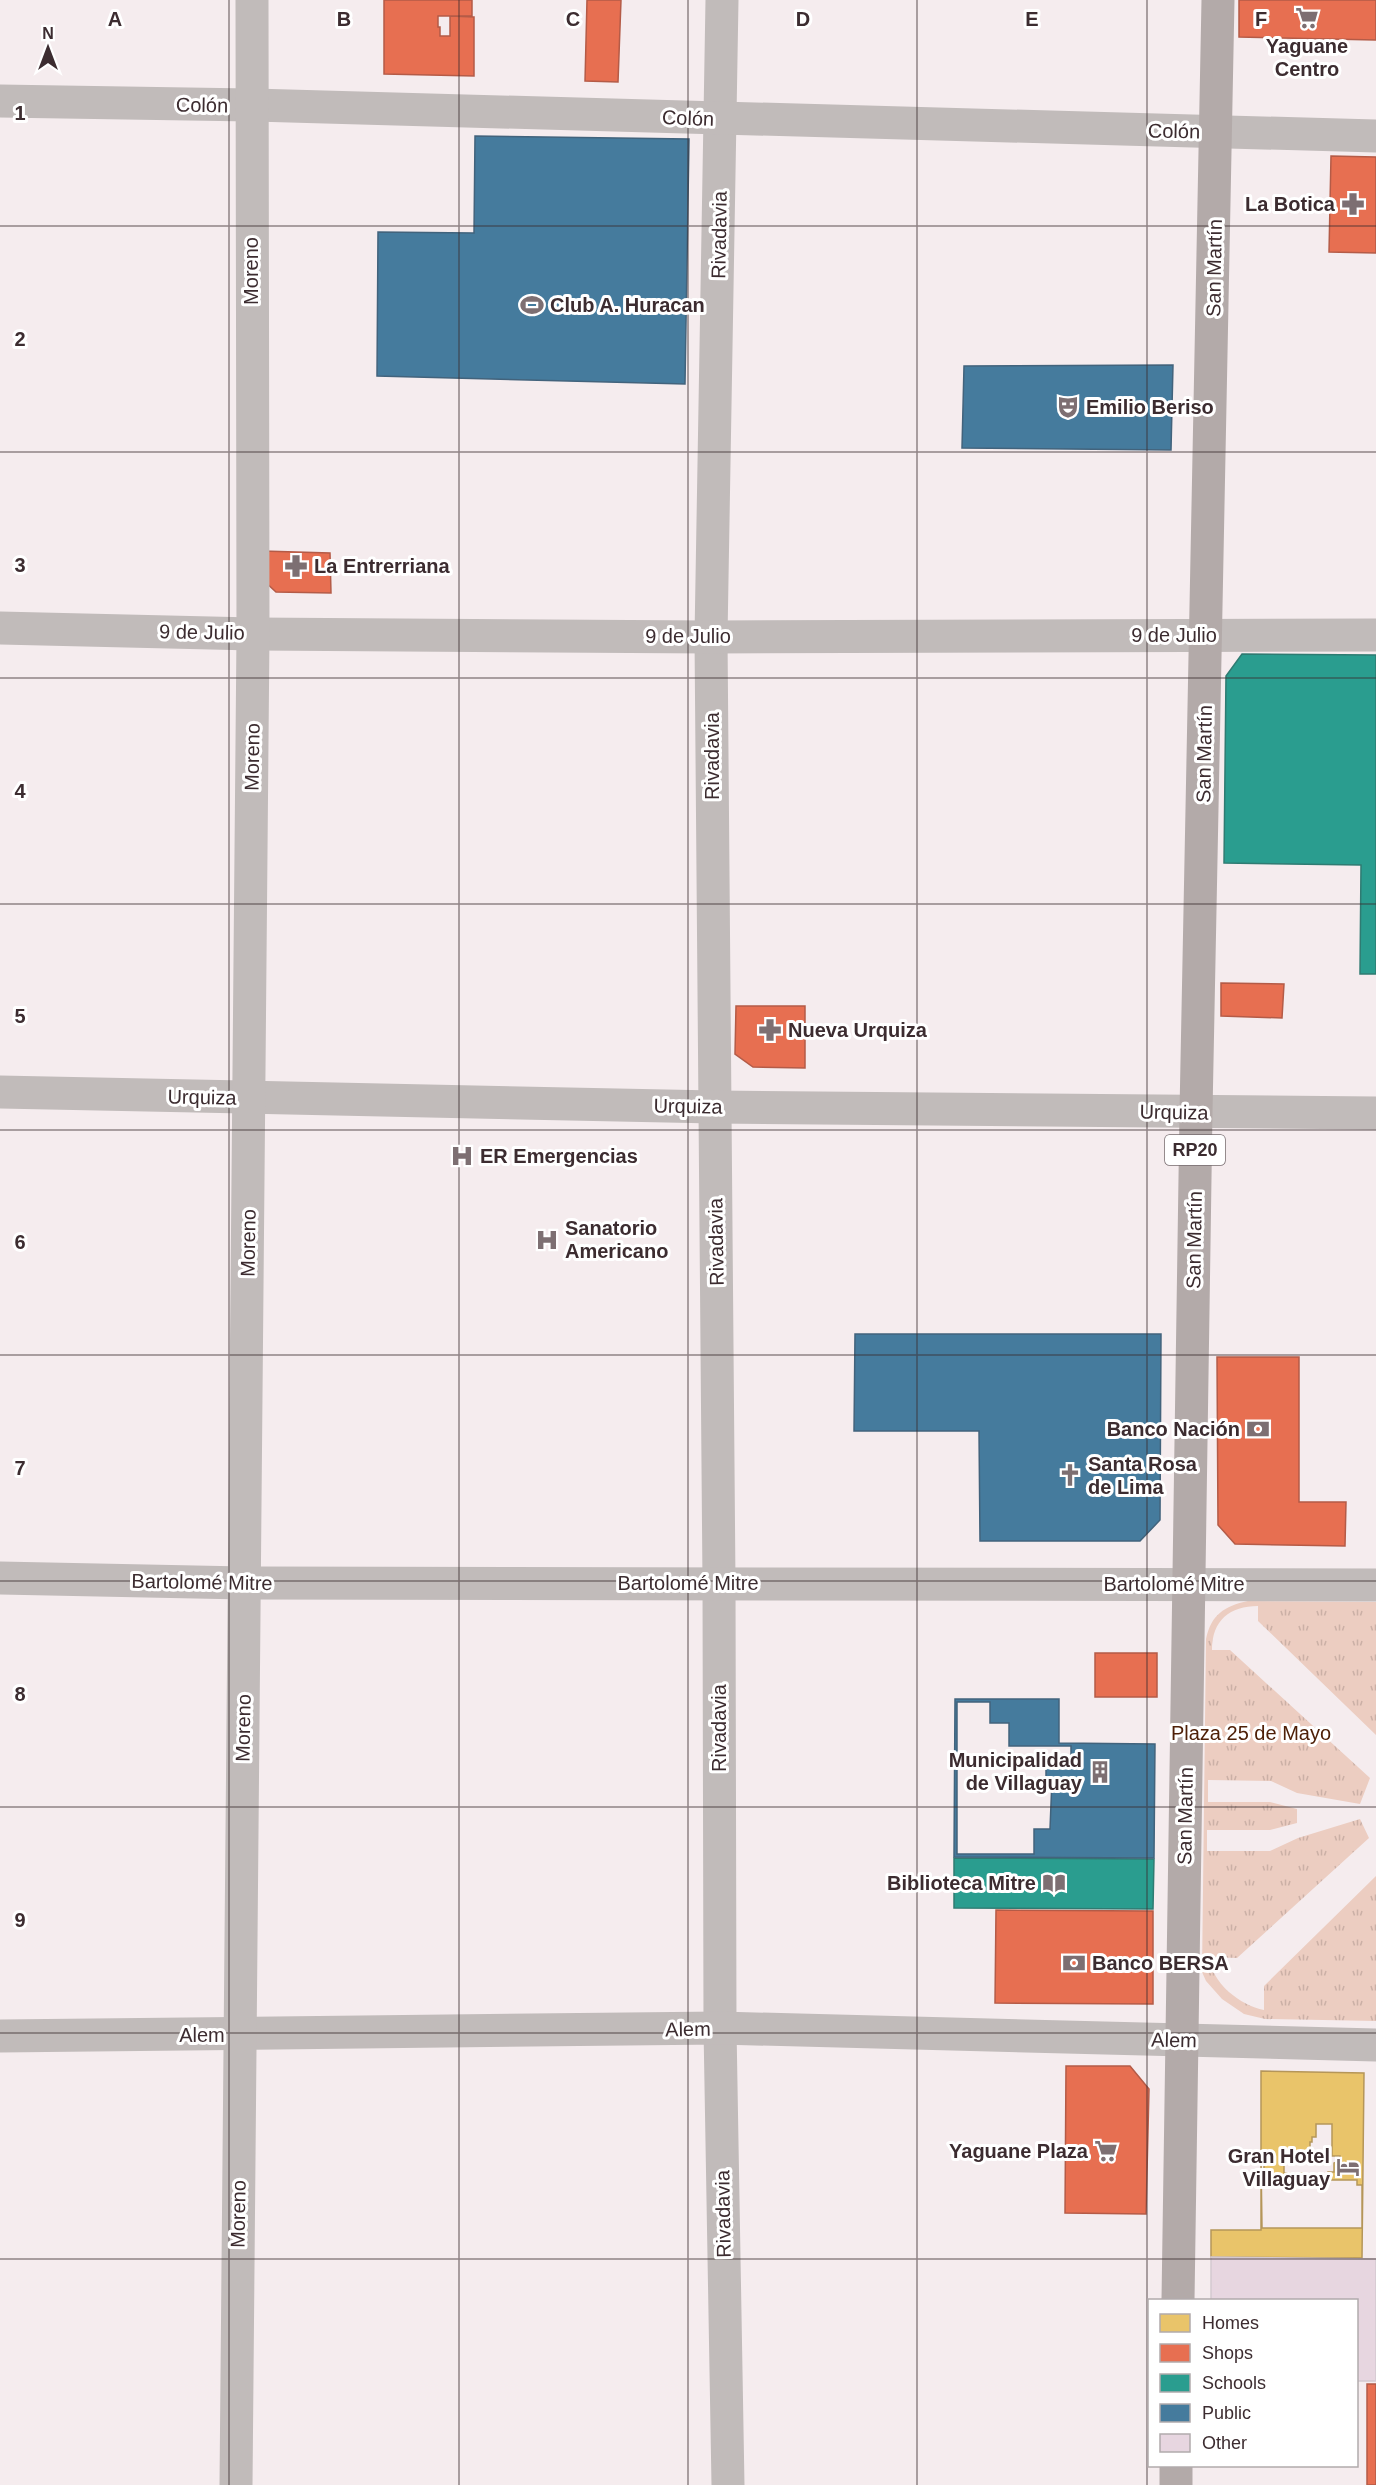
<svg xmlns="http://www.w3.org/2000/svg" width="1376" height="2485" viewBox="0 0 1376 2485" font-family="Arial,sans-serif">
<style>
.park{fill:url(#park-tufts)}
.homes{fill:#e9c46a;stroke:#b59659;stroke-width:1.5;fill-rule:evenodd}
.shops{fill:#e76f51;stroke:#b45b47;stroke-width:1.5}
.schools{fill:#2a9d8f;stroke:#2f7b72;stroke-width:1.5}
.public{fill:#457b9d;stroke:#42637c;stroke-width:1.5;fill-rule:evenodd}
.building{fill:#e7d6e0;stroke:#d4c9cf;stroke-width:1.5}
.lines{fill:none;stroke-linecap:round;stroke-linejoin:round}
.minor{stroke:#c1bbba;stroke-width:33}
.major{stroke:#b3aaa9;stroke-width:33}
.grid{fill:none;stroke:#3c2c30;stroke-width:1.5;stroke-opacity:0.55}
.labels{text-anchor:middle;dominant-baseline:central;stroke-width:6;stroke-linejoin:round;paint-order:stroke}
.shield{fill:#fff;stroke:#766b6e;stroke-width:1.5}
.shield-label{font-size:18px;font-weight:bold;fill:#3c2c30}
.poi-label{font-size:20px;font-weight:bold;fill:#3c2c30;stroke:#fff;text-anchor:start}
.street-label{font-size:20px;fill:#3c2c30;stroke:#fff}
.park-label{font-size:20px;fill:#4e2008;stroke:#fff}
.grid-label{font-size:20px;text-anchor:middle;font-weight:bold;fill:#3c2c30;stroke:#fff;stroke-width:6;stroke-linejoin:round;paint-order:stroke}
</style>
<defs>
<pattern id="park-tufts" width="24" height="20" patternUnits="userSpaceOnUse" patternTransform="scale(1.5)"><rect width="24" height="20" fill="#eccdc1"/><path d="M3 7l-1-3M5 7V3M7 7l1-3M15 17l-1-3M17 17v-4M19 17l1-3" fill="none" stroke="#cbb0a6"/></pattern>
</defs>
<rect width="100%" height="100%" fill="#f5ecee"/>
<path class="park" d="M1248,1601l128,1v133l-118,-114v-15c-28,0 -46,14 -46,44h18l140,128 -10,26 -63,-11 -26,-12 -63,-1v22h62l27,7v14l-27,7h-63v21h63l28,-13 62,-19 9,19 -132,120 -27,-1c0,25 31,49 54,53v-24l112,-110v145l-111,-2 -21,-5 -22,-15 -16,-18 -4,-9 4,-333c5,-24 18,-33 42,-38z"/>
<path class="homes" d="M1261,2071l103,2 -2,185 -151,-1v-27h50zM1316,2124h16v32h8v5l-6,2v9h-6v8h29v5h5v43h-100l-1,-69h3v20l42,-1v-5h-22v-22h7v4h19v-13h2v-5h4z"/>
<g class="shops">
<path d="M384,0h88v16h-34v11h2v9h10v-20l24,1v59l-90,-2z"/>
<path d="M587,0h34l-3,82 -33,-1z"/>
<path d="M1239,0h137v40l-137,-3z"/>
<path d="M1331,156l45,1v96l-47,-1z"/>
<path d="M262,551l68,2 1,40 -55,-1 -14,-13z"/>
<path d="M1221,983l63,1 -2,34 -61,-2z"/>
<path d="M736,1006h69v62l-52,-1 -18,-13z"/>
<path d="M1217,1357h82v145h47l-1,44 -110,-2 -17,-19z"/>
<rect x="1095" y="1653" width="62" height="44"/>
<path d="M996,1910l157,1v93l-158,-1z"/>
<path d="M1066,2066h64l19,23 -3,125 -81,-1z"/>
<rect x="1367" y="2384" width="9" height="101"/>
</g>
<g class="schools">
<path d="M1242,654l134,1v319h-16l1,-109 -137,-2 2,-187z"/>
<path d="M954,1858l200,1 -1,50 -199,-1z"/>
</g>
<g class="public">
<path d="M475,136l214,3 -4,245 -308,-8 1,-144 96,1z"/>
<path d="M1173,365l-2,85 -209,-2 2,-82z"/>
<path d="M855,1334h306l-1,186 -20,21h-160l-1,-110h-125z"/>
<path d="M955,1699h104v44l96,1 -1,114 -200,-1zM957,1702h33v21h19v23h62v19h-25v14h6l-2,50h-16v25h-77z"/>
</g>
<path class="building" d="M1211,2257l165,2v122h-20v-81h-145z"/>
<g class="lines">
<g class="minor">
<path d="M722,0l-11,637 8,946 1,445 8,457"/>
<path d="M0,101l251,4 1125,31"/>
<path d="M0,628l253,6 458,3 665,-2"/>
<path d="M0,1092l715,15 661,6"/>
<path d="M0,1578l244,5 1132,2"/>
<path d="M0,2036l720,-8 656,17"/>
<path d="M236,2485l17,-1851 -1,-634"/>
</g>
<g class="major">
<path d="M1178,2300l18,-1188 22,-1112"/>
<path d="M1176,2485v-19"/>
</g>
</g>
<path class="grid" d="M229,0v2485M459,0v2485M688,0v2485M917,0v2485M1147,0v2485M0,226h1376M0,452h1376M0,678h1376M0,904h1376M0,1130h1376M0,1355h1376M0,1581h1376M0,1807h1376M0,2033h1376M0,2259h1376"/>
<defs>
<g id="supermarket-bare" transform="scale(1.8)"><path d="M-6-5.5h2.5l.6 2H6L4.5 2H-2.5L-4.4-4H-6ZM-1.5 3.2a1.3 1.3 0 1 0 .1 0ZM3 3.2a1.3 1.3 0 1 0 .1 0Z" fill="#7d6f72" stroke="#fff" stroke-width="2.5" paint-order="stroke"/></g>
<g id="pharmacy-bare" transform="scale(1.8)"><path d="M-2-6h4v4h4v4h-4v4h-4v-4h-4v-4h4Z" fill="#7d6f72" stroke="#fff" stroke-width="2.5" paint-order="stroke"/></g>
<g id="stadium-bare" transform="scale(1.8)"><path d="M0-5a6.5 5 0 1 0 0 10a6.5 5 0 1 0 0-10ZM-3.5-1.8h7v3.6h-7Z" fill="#7d6f72" stroke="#fff" stroke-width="2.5" paint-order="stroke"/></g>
<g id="theatre-bare" transform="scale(1.8)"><path d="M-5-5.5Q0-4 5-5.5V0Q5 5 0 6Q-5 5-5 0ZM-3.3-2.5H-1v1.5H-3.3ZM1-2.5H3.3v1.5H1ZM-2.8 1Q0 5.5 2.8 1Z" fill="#7d6f72" stroke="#fff" stroke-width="2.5" paint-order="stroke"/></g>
<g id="hospital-bare" transform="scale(1.8)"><path d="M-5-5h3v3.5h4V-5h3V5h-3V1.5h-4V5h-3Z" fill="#7d6f72" stroke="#fff" stroke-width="2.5" paint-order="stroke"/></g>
<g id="bank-bare" transform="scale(1.8)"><path d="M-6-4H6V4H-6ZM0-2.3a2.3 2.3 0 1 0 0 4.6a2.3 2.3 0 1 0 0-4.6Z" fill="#7d6f72" stroke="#fff" stroke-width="2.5" paint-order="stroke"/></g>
<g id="church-bare" transform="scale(1.8)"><path d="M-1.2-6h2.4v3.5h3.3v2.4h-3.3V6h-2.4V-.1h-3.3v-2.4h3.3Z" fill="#7d6f72" stroke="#fff" stroke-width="2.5" paint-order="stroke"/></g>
<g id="building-bare" transform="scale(1.8)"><path d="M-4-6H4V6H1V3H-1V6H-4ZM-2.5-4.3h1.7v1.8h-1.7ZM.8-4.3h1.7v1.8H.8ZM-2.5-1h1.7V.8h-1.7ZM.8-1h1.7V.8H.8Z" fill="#7d6f72" stroke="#fff" stroke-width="2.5" paint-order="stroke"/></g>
<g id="library-bare" transform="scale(1.8)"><path d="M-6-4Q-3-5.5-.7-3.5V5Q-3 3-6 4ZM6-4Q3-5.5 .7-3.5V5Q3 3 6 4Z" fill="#7d6f72" stroke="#fff" stroke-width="2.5" paint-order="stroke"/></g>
<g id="hotel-bare" transform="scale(1.8)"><path d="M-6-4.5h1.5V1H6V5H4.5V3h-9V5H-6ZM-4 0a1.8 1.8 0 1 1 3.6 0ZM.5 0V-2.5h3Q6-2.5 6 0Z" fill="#7d6f72" stroke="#fff" stroke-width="2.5" paint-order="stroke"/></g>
</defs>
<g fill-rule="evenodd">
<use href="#supermarket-bare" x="1307" y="18"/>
<use href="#pharmacy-bare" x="1353" y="204"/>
<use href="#stadium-bare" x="532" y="305"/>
<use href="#theatre-bare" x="1068" y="407"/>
<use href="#pharmacy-bare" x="296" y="566"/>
<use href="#pharmacy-bare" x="770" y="1030"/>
<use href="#hospital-bare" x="462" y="1156"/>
<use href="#hospital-bare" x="547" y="1240"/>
<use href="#bank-bare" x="1258" y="1429"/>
<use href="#church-bare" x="1070" y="1475"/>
<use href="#building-bare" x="1100" y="1772"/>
<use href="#library-bare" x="1054" y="1883"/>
<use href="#bank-bare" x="1074" y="1963"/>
<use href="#supermarket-bare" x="1106" y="2151"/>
<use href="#hotel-bare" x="1348" y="2167"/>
</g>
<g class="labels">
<rect class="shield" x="1165" y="1135" width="60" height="30" rx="4.5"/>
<g class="shield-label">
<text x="1195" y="1150">RP20</text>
</g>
<g class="poi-label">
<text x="1307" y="46" text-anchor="middle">Yaguane<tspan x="1307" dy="23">Centro</tspan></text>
<text x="1335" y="204" text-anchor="end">La Botica</text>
<text x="550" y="305">Club A. Huracan</text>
<text x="1086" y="407">Emilio Beriso</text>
<text x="314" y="566">La Entrerriana</text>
<text x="788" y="1030">Nueva Urquiza</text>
<text x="480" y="1156">ER Emergencias</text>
<text x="565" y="1228">Sanatorio<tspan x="565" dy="23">Americano</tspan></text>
<text x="1240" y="1429" text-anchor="end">Banco Nación</text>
<text x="1088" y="1464">Santa Rosa<tspan x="1088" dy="23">de Lima</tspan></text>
<text x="1082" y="1760" text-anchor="end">Municipalidad<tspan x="1082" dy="23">de Villaguay</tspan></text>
<text x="1036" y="1883" text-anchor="end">Biblioteca Mitre</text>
<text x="1092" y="1963">Banco BERSA</text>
<text x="1088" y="2151" text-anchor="end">Yaguane Plaza</text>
<text x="1330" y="2156" text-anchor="end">Gran Hotel<tspan x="1330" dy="23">Villaguay</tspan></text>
</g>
<g class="street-label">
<text transform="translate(202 105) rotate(1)">Colón</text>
<text transform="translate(688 118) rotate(2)">Colón</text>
<text transform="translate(1174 131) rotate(1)">Colón</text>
<text transform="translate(719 235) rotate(-89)">Rivadavia</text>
<text transform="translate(1214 268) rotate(-89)">San Martín</text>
<text transform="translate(251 271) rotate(-90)">Moreno</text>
<text transform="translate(202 632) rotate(1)">9 de Julio</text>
<text x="1174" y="635">9 de Julio</text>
<text x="688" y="636">9 de Julio</text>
<text transform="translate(1204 754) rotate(-89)">San Martín</text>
<text transform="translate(712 756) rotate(-90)">Rivadavia</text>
<text transform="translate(252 757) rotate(-89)">Moreno</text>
<text transform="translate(202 1097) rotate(1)">Urquiza</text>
<text transform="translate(688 1106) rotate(1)">Urquiza</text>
<text transform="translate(1174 1112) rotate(1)">Urquiza</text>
<text transform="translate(1194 1240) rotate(-89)">San Martín</text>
<text transform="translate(716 1242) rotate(-91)">Rivadavia</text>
<text transform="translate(248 1243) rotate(-89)">Moreno</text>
<text transform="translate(202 1582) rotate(1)">Bartolomé Mitre</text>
<text x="688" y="1583">Bartolomé Mitre</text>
<text x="1174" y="1584">Bartolomé Mitre</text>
<text transform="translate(243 1728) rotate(-89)">Moreno</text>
<text transform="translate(719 1728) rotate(-90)">Rivadavia</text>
<text transform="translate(1185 1816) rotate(-89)">San Martín</text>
<text transform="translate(688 2029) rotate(-1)">Alem</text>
<text x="202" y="2035">Alem</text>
<text transform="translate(1174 2040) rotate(1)">Alem</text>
<text transform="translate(238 2214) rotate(-89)">Moreno</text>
<text transform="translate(723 2214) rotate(-91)">Rivadavia</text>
</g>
<g class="park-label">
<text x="1251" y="1733">Plaza 25 de Mayo</text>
</g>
</g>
<g class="grid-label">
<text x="115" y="26">A</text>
<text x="344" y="26">B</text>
<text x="573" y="26">C</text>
<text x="803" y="26">D</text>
<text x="1032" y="26">E</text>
<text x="1261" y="26">F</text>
<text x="20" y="120">1</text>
<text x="20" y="346">2</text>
<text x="20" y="572">3</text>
<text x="20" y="798">4</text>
<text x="20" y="1023">5</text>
<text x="20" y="1249">6</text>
<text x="20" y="1475">7</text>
<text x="20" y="1701">8</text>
<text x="20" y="1927">9</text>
</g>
<rect x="1148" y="2299" width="210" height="168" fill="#ffffff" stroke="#b1abac" stroke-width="1.5"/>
<rect x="1160" y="2314" width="30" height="18" fill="#e9c46a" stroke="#b1abac" stroke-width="1.5"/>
<text x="1202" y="2329" font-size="18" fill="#3c2c30">Homes</text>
<rect x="1160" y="2344" width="30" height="18" fill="#e76f51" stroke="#b1abac" stroke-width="1.5"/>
<text x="1202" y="2359" font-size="18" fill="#3c2c30">Shops</text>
<rect x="1160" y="2374" width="30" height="18" fill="#2a9d8f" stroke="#b1abac" stroke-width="1.5"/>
<text x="1202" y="2389" font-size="18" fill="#3c2c30">Schools</text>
<rect x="1160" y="2404" width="30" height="18" fill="#457b9d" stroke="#b1abac" stroke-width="1.5"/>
<text x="1202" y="2419" font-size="18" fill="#3c2c30">Public</text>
<rect x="1160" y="2434" width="30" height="18" fill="#e7d6e0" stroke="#b1abac" stroke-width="1.5"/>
<text x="1202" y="2449" font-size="18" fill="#3c2c30">Other</text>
<g transform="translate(48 48)" stroke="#ffffff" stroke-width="4.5" paint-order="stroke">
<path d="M0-4.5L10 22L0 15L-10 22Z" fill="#3c2c30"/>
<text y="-9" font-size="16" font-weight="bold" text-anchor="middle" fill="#3c2c30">N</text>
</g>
</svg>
